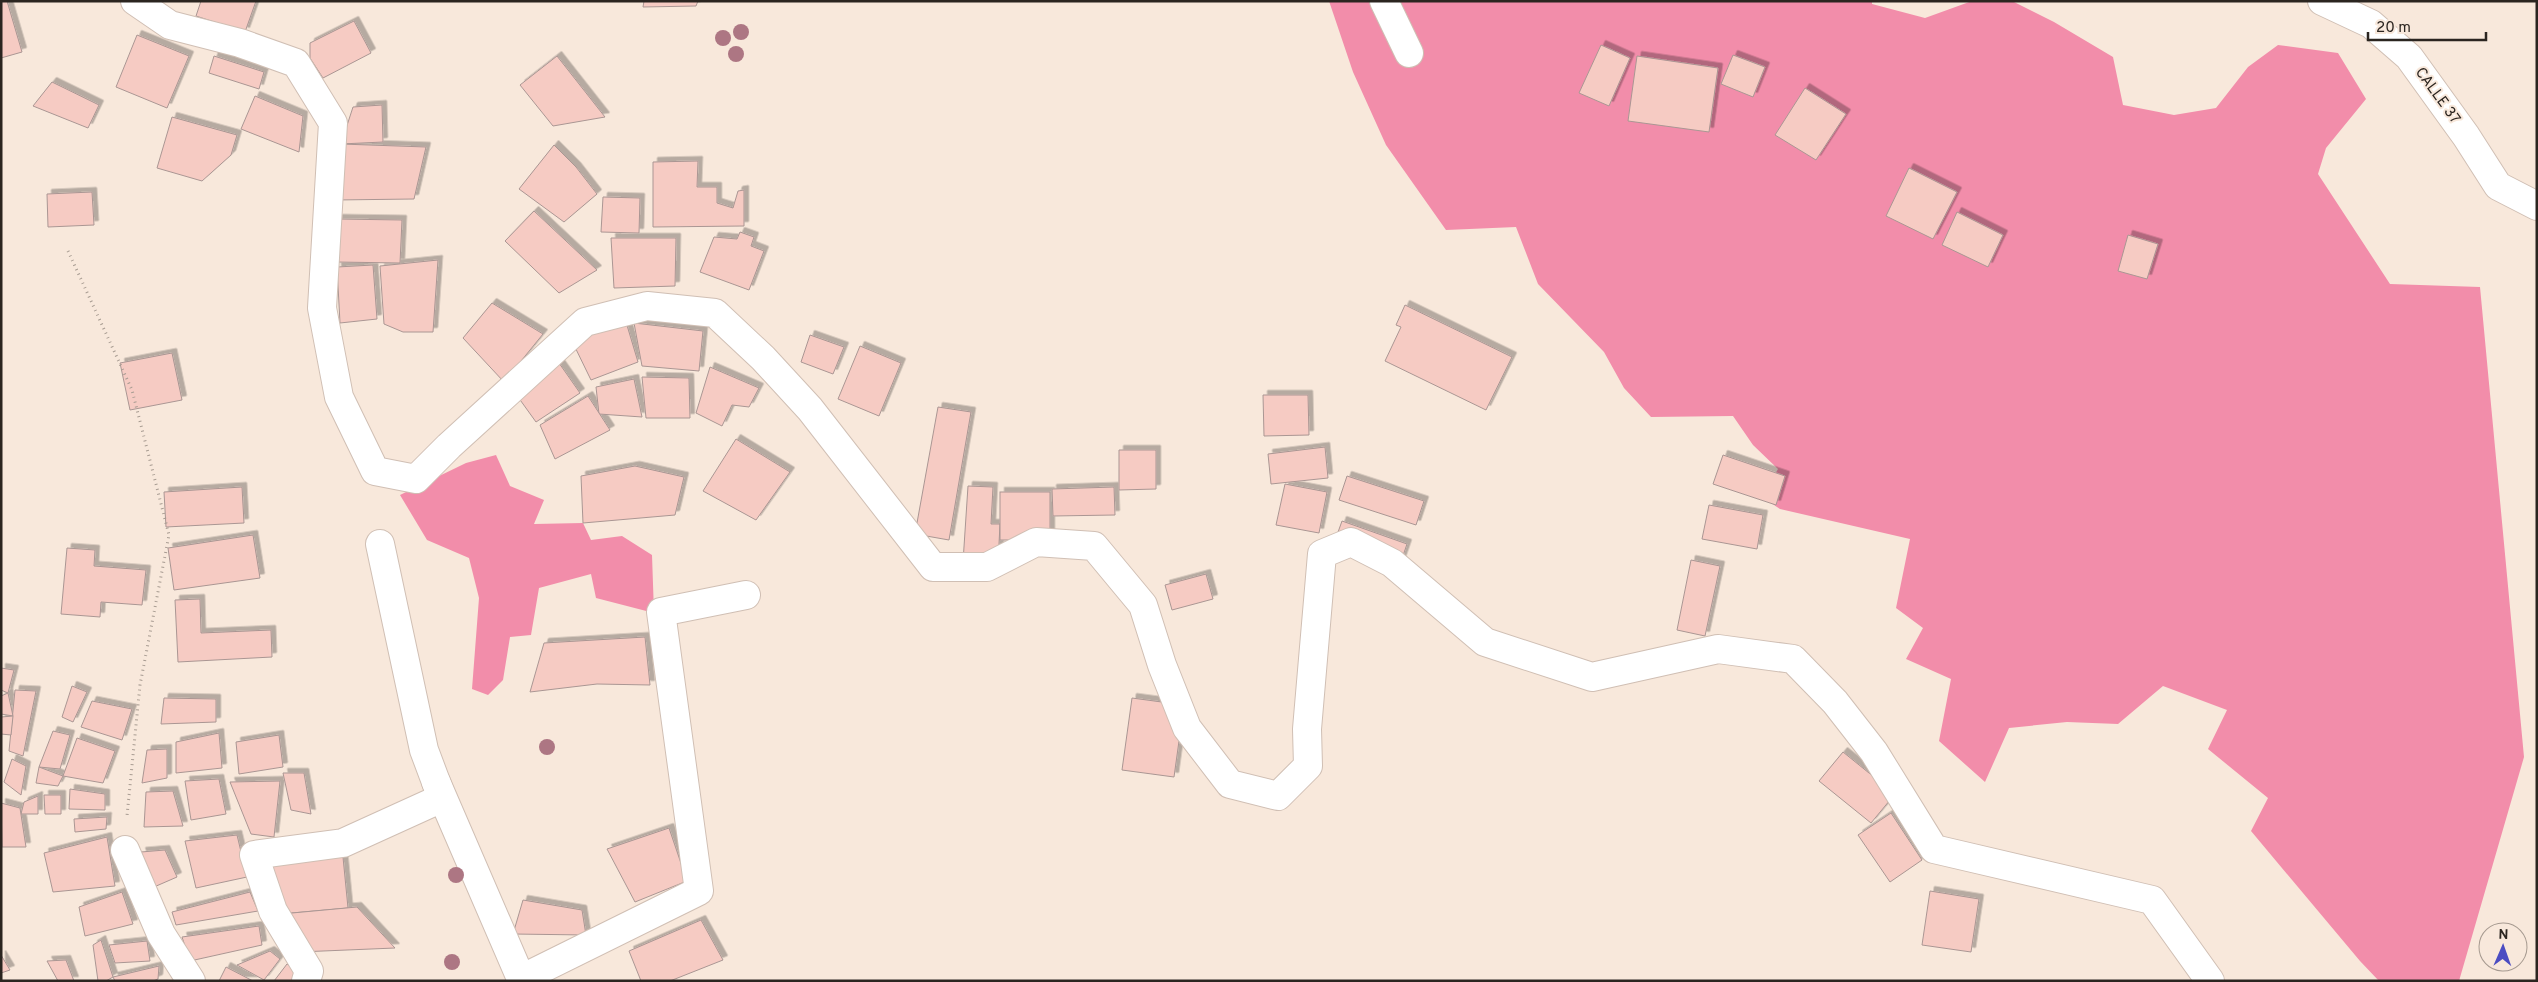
<svg xmlns="http://www.w3.org/2000/svg" width="2538" height="982" viewBox="0 0 2538 982" font-family="Overpass,sans-serif">
<style>
.forest{fill:#f28daa}
.building{fill:#f6cbc3;stroke:#aa9693;filter:url(#shadow)}
.lines{fill:none;stroke-linecap:round;stroke-linejoin:round}
.minor-casing{stroke:#d0bfb4;stroke-width:30}
.path{stroke:#a89c92;stroke-width:3;stroke-dasharray:1 4;stroke-linecap:butt}
.minor{stroke:#fff;stroke-width:28}
.tree{fill:#ad7683}
.labels{text-anchor:middle;dominant-baseline:central;stroke-width:4;stroke-linejoin:round;paint-order:stroke}
.street-label{font-size:15px;fill:#2b2520;stroke:#f8e8db}
</style>
<defs>
<filter id="shadow"><feDropShadow dx="4.5" dy="-4.5" stdDeviation="0" flood-color="#0004"/></filter>
</defs>
<rect width="100%" height="100%" fill="#f8e8db"/>
<g class="forest">
<path d="M1329,1h543v3l53,14 47,-17h40l42,21 59,35 10,48 51,10 42,-7 32,-41 30,-22 60,8 28,46 -40,49 -8,26 72,110 90,3 44,470 -65,224h-80l-19,-20 -109,-130 17,-33 -60,-49 19,-39 -64,-24 -45,38 -51,-2 -58,6 -24,54 -46,-41 12,-62 -45,-20 17,-31 -27,-20 14,-69 -130,-30 -18,-12 16,-28 -25,-24 -20,-29 -82,1 -27,-29 -20,-36 -66,-68 -22,-57 -70,3 -60,-85 -33,-73z"/>
<path d="M496,455l14,31 34,14 -10,24 49,-1 8,17 31,-4 30,19 2,58 -58,-15 -5,-24 -52,14 -8,47 -21,2 -7,43 -15,15 -16,-6 7,-91 -10,-40 -42,-18 -27,-45 66,-32z"/>
</g>
<g class="building">
<path d="M1,1h6l15,51 -21,6z"/>
<path d="M201,1h55l-11,31 -49,-16z"/>
<path d="M644,1h54l-2,5 -53,1z"/>
<path d="M354,21l17,32 -48,25 -13,-20v-15z"/>
<path d="M137,35l52,21 -22,52 -51,-21z"/>
<path d="M1601,45l29,13 -21,48 -30,-13z"/>
<path d="M1733,55l32,12 -12,30 -32,-13z"/>
<path d="M214,56l50,16 -5,17 -50,-16z"/>
<path d="M557,56l48,61 -52,9 -33,-41z"/>
<path d="M1637,56l81,12 -9,64 -81,-11z"/>
<path d="M52,82l47,23 -11,23 -55,-22z"/>
<path d="M1805,88l41,26 -30,46 -41,-25z"/>
<path d="M255,96l48,20 -4,36 -58,-23z"/>
<path d="M382,105l1,37 -42,2 12,-37z"/>
<path d="M172,117l65,18 -6,20 -29,26 -45,-13z"/>
<path d="M341,144l85,3 -12,52 -79,1z"/>
<path d="M554,145l22,22 21,27 -33,28 -45,-33z"/>
<path d="M698,161l-1,26h20v16l16,5 5,-17 6,-1v36l-91,1v-65z"/>
<path d="M1909,168l48,24 -24,47 -47,-23z"/>
<path d="M92,192l2,33 -46,2 -1,-33z"/>
<path d="M603,197l37,1 -1,35 -38,-1z"/>
<path d="M534,211l63,59 -38,23 -54,-52z"/>
<path d="M1957,212l46,23 -15,32 -46,-22z"/>
<path d="M338,219l64,1 -2,43 -64,-1z"/>
<path d="M740,232l14,5 -3,9 13,5 -15,39 -49,-18 14,-35 23,2z"/>
<path d="M2128,235l30,9 -11,35 -29,-8z"/>
<path d="M611,238h65l-1,48 -61,2z"/>
<path d="M438,260l-5,72h-30l-19,-8 -4,-58z"/>
<path d="M373,265l4,54 -37,4 -3,-56z"/>
<path d="M492,303l51,31 -39,48 -41,-44z"/>
<path d="M1405,305l107,52 -26,53 -101,-49 16,-34 -5,-2z"/>
<path d="M626,322l12,40 -47,18 -19,-39z"/>
<path d="M634,323l69,8 -4,40 -57,-5z"/>
<path d="M810,335l34,12 -11,27 -32,-12z"/>
<path d="M860,346l41,17 -22,53 -41,-17z"/>
<path d="M172,353l10,47 -52,10 -10,-47z"/>
<path d="M559,363l21,30 -44,29 -18,-25z"/>
<path d="M710,367l49,21 -10,19 -17,-2 -10,21 -26,-13z"/>
<path d="M642,377l47,1 1,40h-44z"/>
<path d="M634,379l8,38 -43,-3 -3,-27z"/>
<path d="M1263,395h45l1,40 -45,1z"/>
<path d="M588,396l22,34 -55,29 -15,-34z"/>
<path d="M938,407l33,5 -22,128 -34,-6z"/>
<path d="M736,439l54,33 -34,48 -53,-29z"/>
<path d="M1325,447l3,31 -57,6 -3,-30z"/>
<path d="M1119,450h37v39l-37,1z"/>
<path d="M1723,455l62,21 -9,29 -63,-21z"/>
<path d="M635,466l49,11 -9,38 -92,8 -2,-47z"/>
<path d="M1347,476l77,25 -8,24 -77,-25z"/>
<path d="M1285,484l42,8 -8,41 -43,-8z"/>
<path d="M968,486l25,1 -2,37h9l-2,40 -35,-2z"/>
<path d="M242,487l2,36 -78,4 -2,-35z"/>
<path d="M1114,487l1,28 -62,1 -1,-27z"/>
<rect x="1000" y="492" width="50" height="48"/>
<path d="M1709,505l54,10 -6,34 -55,-10z"/>
<path d="M1342,521l65,23 -10,29 -65,-24z"/>
<path d="M253,535l7,43 -86,12 -6,-42z"/>
<path d="M67,548l28,2 -1,16 52,4 -4,35 -41,-3 -1,15 -39,-3z"/>
<path d="M1691,560l29,6 -15,70 -28,-6z"/>
<path d="M1206,574l7,25 -41,11 -7,-25z"/>
<path d="M200,599l1,34 70,-3 1,27 -94,5 -3,-62z"/>
<path d="M645,637l5,48 -53,-1 -67,8 14,-49z"/>
<path d="M1,668l13,2 -6,23 -7,-3z"/>
<path d="M72,686l15,6 -14,30 -11,-5z"/>
<path d="M15,690l21,1 -13,65 -14,-5z"/>
<path d="M8,693l5,23 -12,-2v-18z"/>
<path d="M164,698l52,1v23l-55,2z"/>
<path d="M1132,698l52,7 -10,72 -52,-7z"/>
<path d="M92,701l40,8 -10,31 -41,-13z"/>
<path d="M13,716l-2,19 -10,-1v-17z"/>
<path d="M53,731l17,4 -10,34 -21,-2z"/>
<path d="M219,733l3,35 -46,5v-31z"/>
<path d="M279,735l4,32 -44,7 -3,-32z"/>
<path d="M77,738l38,13 -12,32 -40,-7z"/>
<path d="M167,749v29l-25,5 5,-33z"/>
<path d="M1843,752l52,42 -24,29 -52,-42z"/>
<path d="M12,759l14,7 -5,29 -17,-13z"/>
<path d="M39,767l24,9 -5,10 -22,-3z"/>
<path d="M283,773h21l7,41 -20,-4z"/>
<path d="M219,779l7,35 -35,6 -6,-39z"/>
<path d="M280,781l-6,56 -23,-3 -21,-52z"/>
<path d="M70,789l35,5v16l-36,-1z"/>
<path d="M173,791l10,35 -39,1 2,-35z"/>
<path d="M44,795h17v19h-16z"/>
<path d="M38,796v18h-17l3,-12z"/>
<path d="M1,803l19,5 6,39h-24z"/>
<path d="M1891,813l31,47 -32,22 -32,-47z"/>
<path d="M107,817l-1,12 -31,3 -1,-13z"/>
<path d="M669,828l18,53 -52,21 -28,-53z"/>
<path d="M237,835l10,42 -51,11 -11,-47z"/>
<path d="M107,837l8,49 -62,6 -9,-39z"/>
<path d="M342,847l6,61 -67,6 -17,-52z"/>
<path d="M165,850l12,27 -23,10 -13,-35z"/>
<path d="M1930,891l49,8 -8,53 -49,-7z"/>
<path d="M122,892l11,32 -48,12 -6,-29z"/>
<path d="M250,892l8,19 -82,14 -4,-13z"/>
<path d="M523,900l59,10 4,25 -73,-1z"/>
<path d="M357,907l38,41 -96,4 -18,-38z"/>
<path d="M701,920l22,40 -53,21h-29l-12,-30z"/>
<path d="M259,926l3,19 -72,16 -8,-24z"/>
<path d="M101,940l12,37 -7,4h-8l-5,-36z"/>
<path d="M147,941l3,20 -35,2 -6,-18z"/>
<path d="M270,951l10,8 -16,21 -27,-15z"/>
<path d="M1,955l9,15 -9,3z"/>
<path d="M66,960l8,21h-16l-11,-20z"/>
<path d="M287,964l12,8 -5,9h-20z"/>
<path d="M159,966l-1,13 -5,2h-38l-2,-4z"/>
<path d="M226,967l27,14h-34z"/>
</g>
<g class="lines">
<g class="minor-casing">
<g id="minor">
<path d="M135,1l35,24 70,18 56,20 37,60 -11,185 17,89 36,74 41,8 33,-33 136,-124 62,-16 68,7 48,45 47,51 123,158h54l49,-25 58,4 49,59 19,60 25,63 43,56 48,12 30,-30 -1,-37 15,-175 29,-12 41,21 93,79 107,35 126,-28 75,10 42,43 39,50 60,97 218,51 58,81"/>
<path d="M1384,1l25,52"/>
<path d="M2322,1l49,23 38,33 57,79 32,50 39,20"/>
<path d="M436,782l86,199"/>
<path d="M125,850l36,84 30,47"/>
<path d="M521,979l178,-88 -38,-279 85,-17"/>
<path d="M306,981l3,-10 -36,-60 -19,-56 89,-12 99,-45 -18,-48 -44,-206"/>
</g>
</g>
<path class="path" d="M68,251l64,139 37,145 -29,150 -13,131"/>
<use href="#minor" class="minor"/>
</g>
<g class="tree">
<circle cx="741" cy="32" r="8"/>
<circle cx="723" cy="38" r="8"/>
<circle cx="736" cy="54" r="8"/>
<circle cx="547" cy="747" r="8"/>
<circle cx="456" cy="875" r="8"/>
<circle cx="452" cy="962" r="8"/>
</g>
<g class="labels">
<g class="street-label">
<text transform="translate(2437 96) rotate(54)">CALLE 37</text>
</g>
</g>
<rect width="2538" height="982" fill="none" stroke="#2b2520" stroke-width="5"/>
<g transform="translate(2503 947) rotate(2)"><circle r="24" fill="#f8e8db" stroke="#a69a90"/>
<path d="M0-4L9 19L0 12L-9 19Z" fill="#4b4cc2"/>
<text y="-8" font-size="14" font-weight="bold" text-anchor="middle" fill="#2b2520">N</text>
</g>
<path d="M2368 32v8h118v-8" fill="none" stroke="#2b2520" stroke-width="2.5"/>
<text x="2376" y="32" font-size="15" fill="#2b2520" stroke="#f8e8db" stroke-width="4" paint-order="stroke">20 m</text>
</svg>
